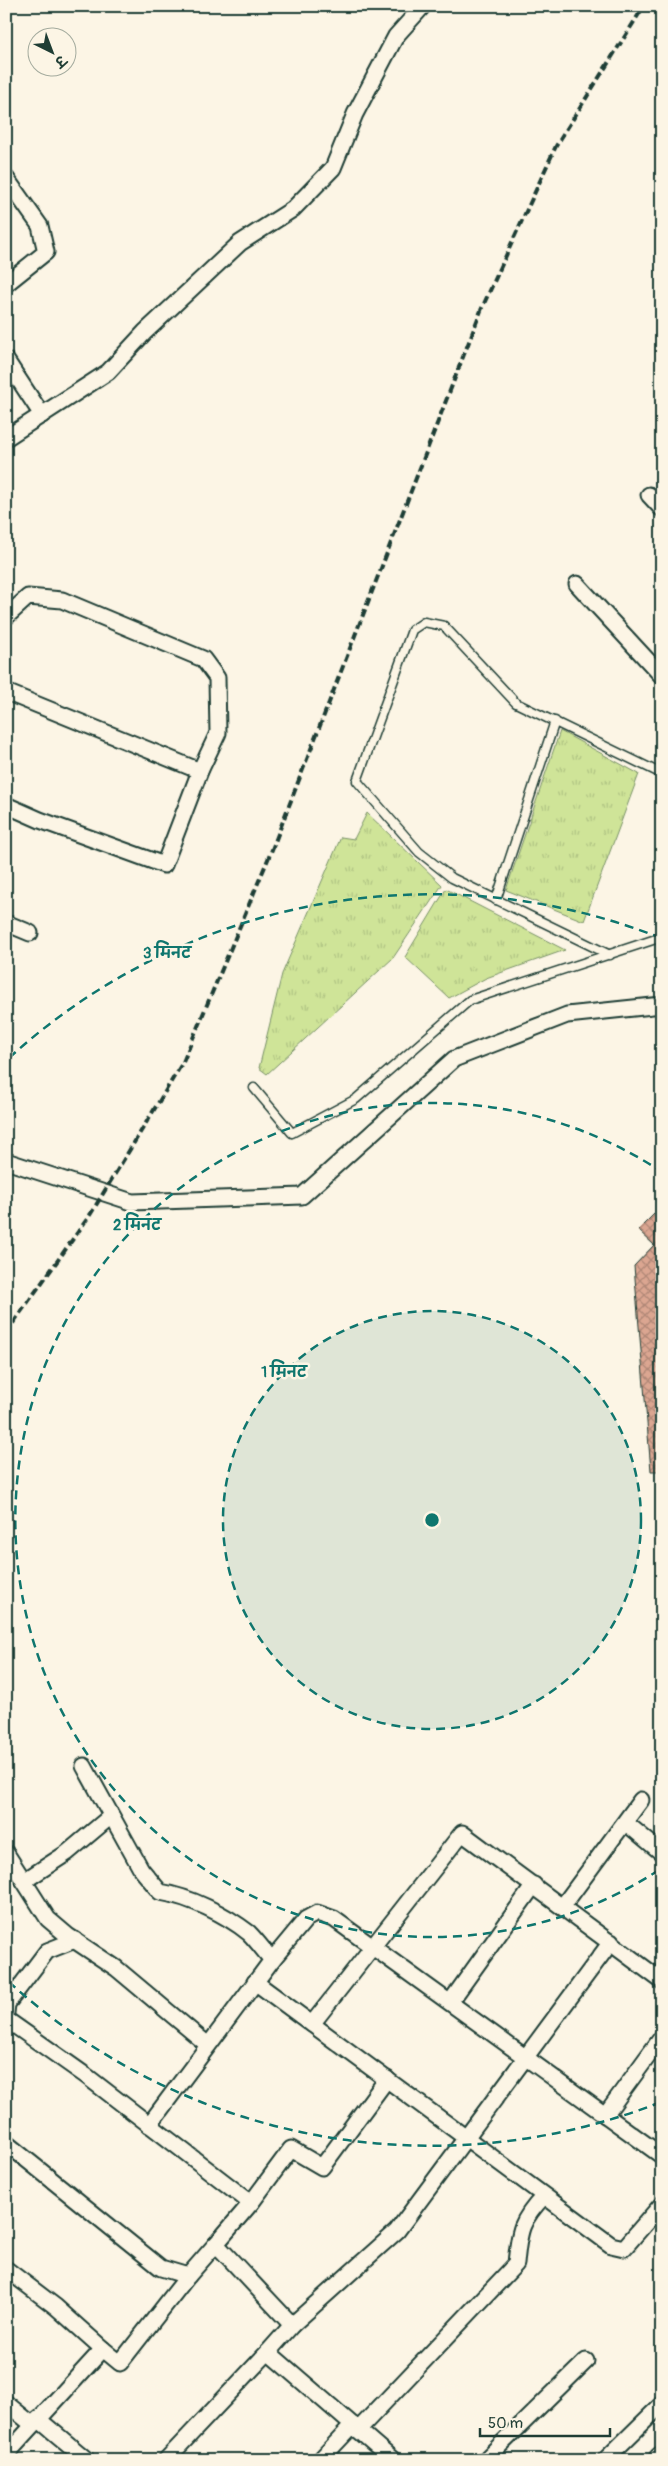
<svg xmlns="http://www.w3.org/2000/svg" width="668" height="2466" viewBox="0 0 668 2466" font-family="Pangolin,'Playpen Sans Deva',sans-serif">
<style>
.park{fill:url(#park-tufts);stroke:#779066}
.building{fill:url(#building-cross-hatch);stroke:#1f3d34}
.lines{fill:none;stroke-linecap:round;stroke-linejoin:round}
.service-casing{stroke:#1f3d34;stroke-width:11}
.minor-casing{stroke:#1f3d34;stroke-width:19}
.trunk-casing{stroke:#1f3d34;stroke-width:28}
.service{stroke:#fcf5e5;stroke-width:8}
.minor{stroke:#fcf5e5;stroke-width:15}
.trunk{stroke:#fcf5e5;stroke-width:24}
.rail{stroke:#1f3d34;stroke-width:4;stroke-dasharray:8 4;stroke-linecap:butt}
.ring{fill:none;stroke:#0f766e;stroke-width:2.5;stroke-dasharray:9 6}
.centre{fill:#0f766e;stroke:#fcf5e5;stroke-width:2.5}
.ring-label{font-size:15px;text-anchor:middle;font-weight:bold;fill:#0f766e;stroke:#fcf5e5;stroke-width:5;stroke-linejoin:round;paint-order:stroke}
</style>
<defs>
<pattern id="park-tufts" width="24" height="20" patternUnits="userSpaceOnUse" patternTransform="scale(1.25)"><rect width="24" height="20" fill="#cfe498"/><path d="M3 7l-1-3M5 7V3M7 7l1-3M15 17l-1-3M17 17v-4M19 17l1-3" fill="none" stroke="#b1c484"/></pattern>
<pattern id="building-cross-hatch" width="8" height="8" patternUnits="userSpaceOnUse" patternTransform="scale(1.25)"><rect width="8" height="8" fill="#dba691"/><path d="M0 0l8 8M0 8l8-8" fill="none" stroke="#b18877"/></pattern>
</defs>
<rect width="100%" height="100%" fill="#fcf5e5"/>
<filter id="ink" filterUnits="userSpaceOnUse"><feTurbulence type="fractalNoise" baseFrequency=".02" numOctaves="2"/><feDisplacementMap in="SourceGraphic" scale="10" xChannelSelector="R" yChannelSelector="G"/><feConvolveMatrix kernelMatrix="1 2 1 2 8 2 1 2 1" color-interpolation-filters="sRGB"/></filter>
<g filter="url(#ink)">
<g class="park">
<path d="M560,731l79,43 -55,147 -78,-31z"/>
<path d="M367,813l75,72 -49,73 -126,116 -8,-6 23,-94 59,-137 13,2z"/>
<path d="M446,889l119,61 -79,28 -37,20 -44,-41z"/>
</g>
<path class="building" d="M662,1206v265h-11l-17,-205 20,-21 -16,-15z"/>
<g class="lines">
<g class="service-casing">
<g id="service">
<path d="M496,900l59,-179"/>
<path d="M610,955l-158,-77 -33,-26 -62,-71 55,-151 12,-8 20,4 72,77 146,71"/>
<path d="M254,1088l38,45 64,-34 114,-99 192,-63"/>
</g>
</g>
<g class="minor-casing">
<g id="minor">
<path d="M6,178l34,48 6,26 -40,32"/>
<path d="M6,360l36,55"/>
<path d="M6,438l102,-66 37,-40 95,-89 53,-34 40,-41 22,-54 41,-78 27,-30"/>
<path d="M649,495l13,14"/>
<path d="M577,584l85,92"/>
<path d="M6,617l22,-20 34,3 141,59 14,19 1,55 -18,38 -36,94 -124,-45 -34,-15"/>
<path d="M6,692l194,79"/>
<path d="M6,923l24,10"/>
<path d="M6,1161l126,41 170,-6 152,-137 113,-44 95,-10"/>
<path d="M84,1766l57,103 19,23c30,5 65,22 89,41 8,8 16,19 23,27l-123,165"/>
<path d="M626,1823l36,30"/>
<path d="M6,1853l42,66 20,17 48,32 92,77"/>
<path d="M24,1881l43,-28 44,-37"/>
<path d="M562,1907l79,-107"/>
<path d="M272,1960l34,-41 11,-6 17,6 328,237"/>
<path d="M255,1982l356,263 13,3 38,-44"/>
<path d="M451,2001l83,-116"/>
<path d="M6,2013l1,-9 40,-53 28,-11"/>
<path d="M6,2023l4,-1 75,53 166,128 -35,41"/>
<path d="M312,2024l150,-191 200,148"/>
<path d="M605,2115l57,-78"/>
<path d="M6,2143l155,125 27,8"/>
<path d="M251,2203l40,-54 31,18 65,-88"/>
<path d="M6,2269l50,38 47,42"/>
<path d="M292,2325l105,-94 214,-289"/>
<path d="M6,2403l27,22"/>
<path d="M38,2419l49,41"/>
<path d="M358,2430l158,-166c3,-34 5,-44 28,-68"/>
<path d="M6,2455l97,-106 17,14 68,-87 28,-32 76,81 -24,27 125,108"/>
<path d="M166,2460l102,-108"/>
<path d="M320,2460l33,-35"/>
<path d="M485,2460l101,-99"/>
<path d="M605,2460l57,-56"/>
</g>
</g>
<g class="trunk-casing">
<path id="trunk" d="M661,2460l1,-1"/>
</g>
<use href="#service" class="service"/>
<use href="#minor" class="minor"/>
<use href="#trunk" class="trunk"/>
<path class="rail" d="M6,1333l84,-118 93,-153 88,-210 211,-544 74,-162 88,-140"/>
</g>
</g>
<circle cx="432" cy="1520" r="209" fill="#0f766e" fill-opacity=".12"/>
<g class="ring">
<circle cx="432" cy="1520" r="209"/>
<path d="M659 1870A417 417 0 1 1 659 1170"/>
<path d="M661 2102A626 626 0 0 1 9 1982M9 1058A626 626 0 0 1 661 938"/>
</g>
<circle cx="432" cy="1520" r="8" class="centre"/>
<g class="ring-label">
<text x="167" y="958">3 मिनट</text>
<text x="137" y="1230">2 मिनट</text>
<text x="284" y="1377">1 मिनट</text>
</g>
<rect width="668" height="2466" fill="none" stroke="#fcf5e5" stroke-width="25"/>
<rect x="12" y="12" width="643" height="2441" fill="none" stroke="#1f3d34" stroke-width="2" filter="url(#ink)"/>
<g transform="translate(52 52) rotate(138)"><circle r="24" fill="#fcf5e5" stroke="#a4ab9e"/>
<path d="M0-4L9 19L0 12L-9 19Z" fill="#1f3d34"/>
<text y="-8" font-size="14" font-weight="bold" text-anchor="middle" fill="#1f3d34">उ</text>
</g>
<path d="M480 2428v8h130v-8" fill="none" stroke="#1f3d34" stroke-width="2.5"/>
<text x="488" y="2428" font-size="15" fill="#1f3d34" stroke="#fcf5e5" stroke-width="4" paint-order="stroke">50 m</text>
</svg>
